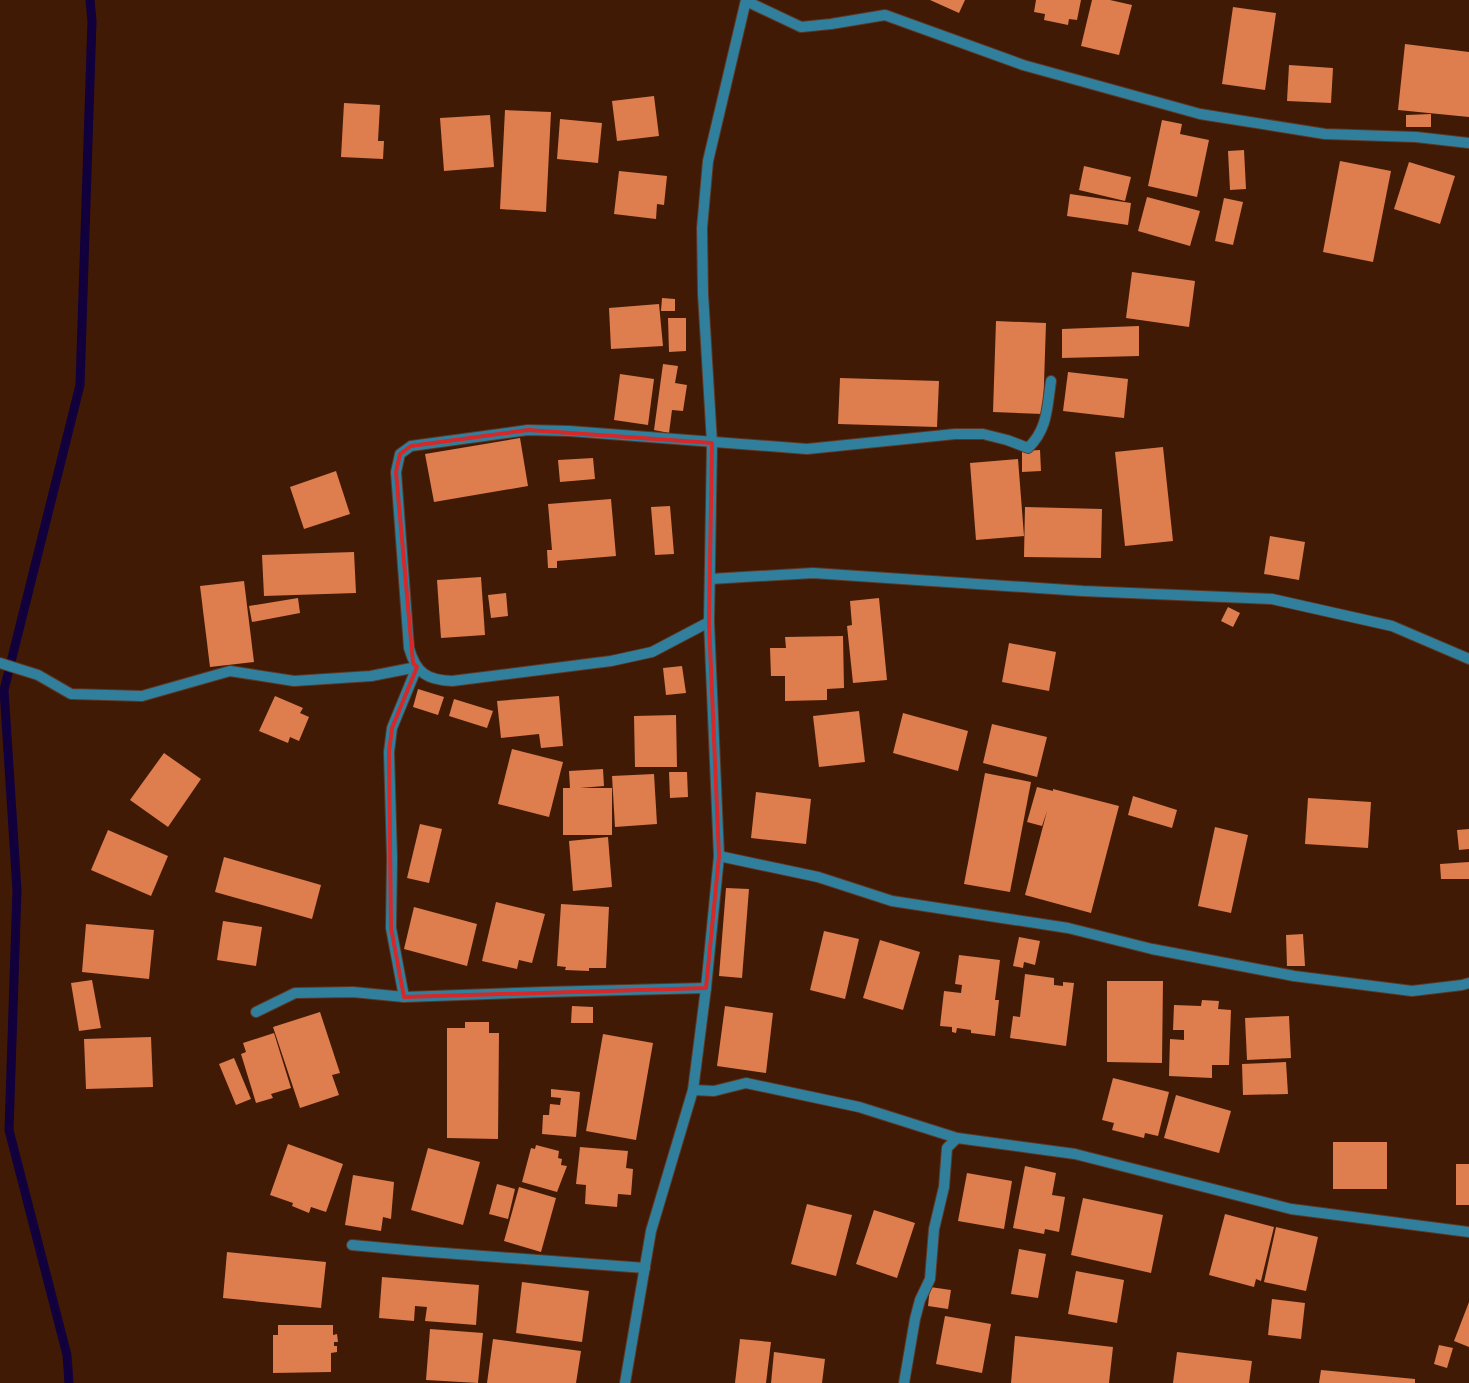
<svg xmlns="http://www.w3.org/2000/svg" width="1469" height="1383" viewBox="0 0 1469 1383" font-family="Karla,sans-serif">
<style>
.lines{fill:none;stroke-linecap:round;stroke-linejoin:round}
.stream{stroke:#11003c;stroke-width:9}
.building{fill:#de7d4e}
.minor-casing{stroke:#5d3725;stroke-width:12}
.tertiary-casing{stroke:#5d3725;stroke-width:12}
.minor{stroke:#30809d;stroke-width:10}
.tertiary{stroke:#30809d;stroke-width:10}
.marked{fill:none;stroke:#d62828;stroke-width:4;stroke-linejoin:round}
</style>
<rect width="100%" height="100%" fill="#411a06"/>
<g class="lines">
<path class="stream" d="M69,1383l-2,-28 -58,-225 8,-240 -13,-200 76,-305 12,-364 -2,-21"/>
</g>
<g class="building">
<path d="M930,0h35l-6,13z"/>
<path d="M1036,0h45l-4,20 -8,-1 -1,6 -24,-5 1,-6 -11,-2z"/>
<path d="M1092,0h18l22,5 -13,50 -38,-9z"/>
<path d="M1233,7l43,6 -11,77 -43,-6z"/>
<path d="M1405,44l64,8v65l-71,-7z"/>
<path d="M1289,65l44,3 -2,35 -44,-2z"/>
<path d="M654,96l5,40 -42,5 -5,-40z"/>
<path d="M344,103l36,2 -2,36h6l-1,18 -42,-2z"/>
<path d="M505,110l46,2 -5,100 -46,-3z"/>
<path d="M1431,114v13h-25v-12z"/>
<path d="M490,115l4,52 -50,4 -4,-53z"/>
<path d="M560,119l42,4 -4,40 -41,-4z"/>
<path d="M1162,120l20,4 -2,10 29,6 -12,57 -49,-11z"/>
<path d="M1244,150l2,39 -16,1 -2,-39z"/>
<path d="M1340,161l51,10 -18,91 -50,-10z"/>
<path d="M1409,162l46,14 -15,48 -46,-15z"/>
<path d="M1084,166l47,11 -6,24 -46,-11z"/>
<path d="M619,171l48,5 -3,29 -7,-1 -1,15 -42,-5z"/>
<path d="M1070,194l61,9 -3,22 -61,-9z"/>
<path d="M1147,197l53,14 -10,35 -52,-15z"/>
<path d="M1224,198l19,4 -10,43 -18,-4z"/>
<path d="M1132,272l63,9 -6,46 -63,-9z"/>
<path d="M662,298l13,1v12h-14z"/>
<path d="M659,304l4,42 -52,3 -2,-41z"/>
<path d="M668,318h18v33l-17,1z"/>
<path d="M996,321l50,2 -3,91 -50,-2z"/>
<path d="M1139,326v30l-77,2v-29z"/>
<path d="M663,364l15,2 -3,17 12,2 -4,26 -11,-1 -3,23 -15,-3z"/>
<path d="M1068,372l60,7 -4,39 -61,-7z"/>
<path d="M620,374l34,5 -6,46 -34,-5z"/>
<path d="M840,378l99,3 -2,46 -99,-3z"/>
<path d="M520,438l8,48 -94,16 -9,-48z"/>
<path d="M1163,447l10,94 -48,5 -10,-94z"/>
<path d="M1040,450l1,21 -19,1v-21z"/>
<path d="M593,458l2,21 -35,3 -2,-22z"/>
<path d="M1018,459l6,77 -48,4 -6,-77z"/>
<path d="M336,471l14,43 -46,15 -14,-42z"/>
<path d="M611,499l5,57 -59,5v7h-9l-1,-18h5l-4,-46z"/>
<path d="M670,506l4,48 -19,1 -4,-48z"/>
<path d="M1025,507l77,2 -1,49 -77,-1z"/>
<path d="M1270,536l35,6 -6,38 -35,-6z"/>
<path d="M354,552l2,41 -92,3 -2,-41z"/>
<path d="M481,577l4,58 -44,3 -4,-58z"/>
<path d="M244,581l10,81 -44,5 -10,-81z"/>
<path d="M506,593l2,23 -17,2 -3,-23z"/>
<path d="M298,598l2,15 -48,9 -3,-16z"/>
<path d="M879,598l8,82 -34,3 -6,-57 5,-1 -2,-24z"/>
<path d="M1228,607l12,6 -7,14 -12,-6z"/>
<path d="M843,636l1,52 -17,1v11l-42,1v-25h-14l-1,-28h16l-1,-11z"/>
<path d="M1009,643l47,9 -7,39 -47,-9z"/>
<path d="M682,666l4,27 -20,2 -3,-27z"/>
<path d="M418,689l26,8 -6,18 -25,-8z"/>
<path d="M275,696l28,12 -3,5 9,4 -10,24 -9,-4 -2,6 -29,-12z"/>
<path d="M559,696l4,50 -22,2 -2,-14 -38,4 -4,-37z"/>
<path d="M454,699l39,12 -6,17 -38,-12z"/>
<path d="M859,711l6,51 -46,5 -6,-51z"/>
<path d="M903,713l65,18 -10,40 -65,-18z"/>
<path d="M676,715l1,52h-42l-1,-51z"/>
<path d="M992,724l55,13 -10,40 -54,-14z"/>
<path d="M512,749l51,13 -14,55 -51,-13z"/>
<path d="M164,753l37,26 -33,48 -38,-27z"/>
<path d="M603,769l1,17 -24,2h32v47h-49v-47h7l-1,-17z"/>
<path d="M669,772h18l1,25 -18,1z"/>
<path d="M985,773l46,9 -21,110 -46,-8z"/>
<path d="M654,774l3,50 -42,3 -3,-51z"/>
<path d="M1037,787l16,4v-2l66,17 -28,107 -66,-18 22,-84 -5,15 -15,-4z"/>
<path d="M756,792l55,7 -5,45 -55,-6z"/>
<path d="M1133,796l44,14 -5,18 -44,-13z"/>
<path d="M1308,798l63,4 -3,46 -63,-4z"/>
<path d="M420,824l22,5 -13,54 -22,-5z"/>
<path d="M1215,827l33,8 -17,78 -33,-7z"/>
<path d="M1469,829v20l-10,1 -2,-20z"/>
<path d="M108,830l60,26 -17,40 -60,-26z"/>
<path d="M608,837l4,50 -39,4 -4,-50z"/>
<path d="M224,857l97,28 -9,34 -97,-27z"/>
<path d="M1469,862v17h-28l-1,-15z"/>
<path d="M726,888l23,1 -7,89 -23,-2z"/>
<path d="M496,902l49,12 -13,49 -13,-3 -2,9 -35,-8z"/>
<path d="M561,904l48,3 -3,61h-17v3l-24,-1 1,-3 -9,-1z"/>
<path d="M414,907l63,17 -10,42 -63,-17z"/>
<path d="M223,921l39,6 -6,39 -39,-6z"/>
<path d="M86,924l68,6 -5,49 -67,-7z"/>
<path d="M824,931l35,8 -14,60 -35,-9z"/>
<path d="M1303,934l2,32h-18l-1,-31z"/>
<path d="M1019,937l21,4 -5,24 -11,-3 -1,6 -10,-2z"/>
<path d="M880,940l40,12 -17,58 -40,-12z"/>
<path d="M959,955l41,5 -5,40h4l-4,36 -24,-3v-3l-14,-2 -1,5 -4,-1v-5l-12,-1 4,-35 17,2 1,-8 -7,-1z"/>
<path d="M1025,974l29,4v7l9,1v-4l11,1 -8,63 -56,-8 3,-22 7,1z"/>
<path d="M92,980l9,48 -22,3 -8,-48z"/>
<path d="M1107,981h56l-1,82 -55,-1z"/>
<path d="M1202,1000l17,1 -1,8 13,1 -2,55h-17v13l-43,-2 1,-37 14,1v-10h-11l1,-25 27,1z"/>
<path d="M572,1006l21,1v16h-22z"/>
<path d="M725,1006l48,7 -7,60 -49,-7z"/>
<path d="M320,1012l20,61 -8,2 7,20 -39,13 -27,-81z"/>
<path d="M1289,1016l2,42 -44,2 -2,-42z"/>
<path d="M465,1022h24v11h10l-1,106 -51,-1v-110h18z"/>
<path d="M274,1033l17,55 -20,6 2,4 -17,5 -15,-49 5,-2 -3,-9z"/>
<path d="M603,1034l50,9 -17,97 -50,-9z"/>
<path d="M151,1037l2,50 -67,2 -2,-50z"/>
<path d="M234,1058l17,41 -15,6 -17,-41z"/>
<path d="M1286,1062l2,32 -45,1 -1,-31z"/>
<path d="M1113,1078l56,14 -11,44 -13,-3 -1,5 -32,-8 2,-7 -12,-3z"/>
<path d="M551,1089l29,3 -4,45 -34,-3 1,-19h6l1,-11 10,1 1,-7 -10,-1z"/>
<path d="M1176,1095l55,16 -12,42 -55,-15z"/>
<rect x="1333" y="1142" width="54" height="47"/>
<path d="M288,1144l55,20 -17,48 -15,-5 -2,6 -17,-7 1,-3 -23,-8z"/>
<path d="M536,1145l23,6 -1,7 4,1 -1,6 6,1 -10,26 -35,-10 9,-34 4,1z"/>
<path d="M580,1147l48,4 -2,17 7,1 -2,26 -13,-1 -1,13 -32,-3 1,-19 -10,-1z"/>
<path d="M428,1148l52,14 -17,63 -52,-15z"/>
<rect x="1456" y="1164" width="13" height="41"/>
<path d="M1025,1166l31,7 -4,22 13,2 -6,35 -14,-3 -1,5 -31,-6z"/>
<path d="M967,1173l45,8 -8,48 -46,-8z"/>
<path d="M353,1175l41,7 -3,37 -8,-2 -2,14 -36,-6z"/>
<path d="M497,1184l18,5 -7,30 -19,-5z"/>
<path d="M519,1187l37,11 -15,54 -37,-11z"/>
<path d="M1083,1198l80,17 -12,58 -80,-18z"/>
<path d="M807,1204l45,11 -16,61 -45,-12z"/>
<path d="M874,1210l41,13 -18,55 -41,-14z"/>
<path d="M1225,1214l49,13 -13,54 -5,-2 -2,8 -45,-12z"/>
<path d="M1276,1227l42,10 -12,54 -42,-9z"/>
<path d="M1019,1249l27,5 -8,44 -27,-4z"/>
<path d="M227,1252l99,10 -5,46 -98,-10z"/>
<path d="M1076,1271l48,9 -7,43 -49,-9z"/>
<path d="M382,1277l97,8 -3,40 -51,-4 2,-14 -12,-1 -1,15 -35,-3z"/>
<path d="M522,1282l67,9 -7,51 -66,-9z"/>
<path d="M930,1287l21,3 -3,19 -20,-3z"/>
<path d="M1272,1299l33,4 -4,36 -33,-4z"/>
<path d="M1469,1302v45l-15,-6z"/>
<path d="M945,1316l46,8 -9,49 -46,-9z"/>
<path d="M278,1325h55v10l4,-1 1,8h-4v4h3v6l-6,1v19l-58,1v-38h5z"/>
<path d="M430,1329l53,4 -5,50 -52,-3z"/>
<path d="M1015,1336l98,11 -4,36h-98z"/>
<path d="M493,1339l88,12 -5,32h-89z"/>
<path d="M740,1339l31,3 -5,41h-31z"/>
<path d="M1439,1345l14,3 -6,20 -13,-4z"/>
<path d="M774,1352l51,7 -3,24h-51z"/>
<path d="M1177,1352l75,9 -3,22h-76z"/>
<path d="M1321,1370l94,9v4h-96z"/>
</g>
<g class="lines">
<g class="minor-casing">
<g id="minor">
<path d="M746,1l55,26 30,-3 54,-9 138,50 177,49 125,20 91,3 53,6"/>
<path d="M710,579l103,-6 270,18 189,8 120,27 77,33"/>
<path d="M709,622l-57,30 -41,9 -159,20c-25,-1 -36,-8 -43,-33l-13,-176 4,-18 11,-8 117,-16 41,1 238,18 148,-15h28l24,6 21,8c20,-19 19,-41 23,-67"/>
<path d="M0,663l38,12 33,19 71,2 88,-25 64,10 77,-5 46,-9"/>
<path d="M719,856l99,21 74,24 176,27 84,21 142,27 118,15 50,-6 7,-2"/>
<path d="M404,997l-13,-69 1,-70 -3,-106 3,-24 25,-61"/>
<path d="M256,1012l39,-19 58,-1 51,5 141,-5 161,-4"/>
<path d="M693,1090l21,1 32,-8 113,24 98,31 118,16 216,55 178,23"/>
<path d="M352,1245l65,6 228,17"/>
<path d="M904,1383l11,-64 5,-19 10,-21 4,-50 10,-42 3,-39 10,-10"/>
</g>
</g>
<g class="tertiary-casing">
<path id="tertiary" d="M625,1383l26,-152 42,-141 13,-102 13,-132 -10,-234 3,-179 -9,-149 -1,-66 6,-67 38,-161"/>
</g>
<use href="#minor" class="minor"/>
<use href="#tertiary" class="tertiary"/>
</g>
<path class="marked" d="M528,430l184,13 -3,179 10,234 -13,132 -302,9 -13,-69 -2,-176 3,-24 25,-61 -4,-4 -17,-191 4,-18 11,-8z"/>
</svg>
